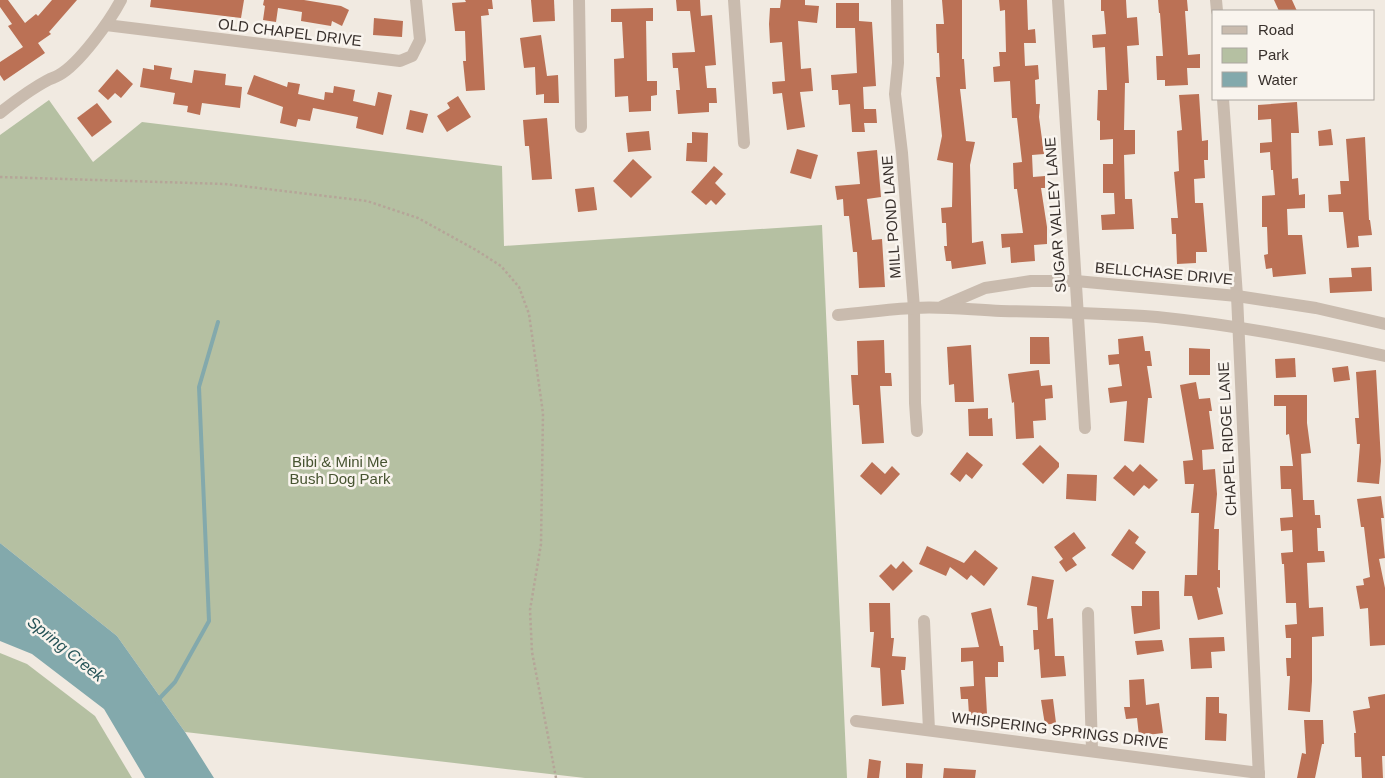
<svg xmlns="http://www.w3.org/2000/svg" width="1385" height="778" viewBox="0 0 1385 778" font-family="Arial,sans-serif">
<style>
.green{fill:#b5c0a2}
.water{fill:#83a9ac}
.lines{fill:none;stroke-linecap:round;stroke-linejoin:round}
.stream{stroke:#83a9ac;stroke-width:4}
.building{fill:#bb7155}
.path{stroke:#b5a598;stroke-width:2.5;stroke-dasharray:2.5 2.5;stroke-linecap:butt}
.street{stroke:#c9bbae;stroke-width:12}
.labels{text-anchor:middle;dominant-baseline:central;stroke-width:5;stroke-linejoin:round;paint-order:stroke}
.street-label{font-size:15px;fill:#38302c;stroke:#f9f4ee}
.park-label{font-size:15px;fill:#475431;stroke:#f9f4ee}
.water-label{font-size:16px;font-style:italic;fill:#245256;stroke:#f9f4ee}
</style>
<rect width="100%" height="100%" fill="#f1eae1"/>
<g class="green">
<path d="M49,100l44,62 49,-40 360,44 2,80 318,-21 25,553h-262l-400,-46 -68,-96 -117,-93v-408z"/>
<path d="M0,653l27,11 68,52 37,62h-132z"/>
</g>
<path class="water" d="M0,543l117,93 68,96 29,46h-69l-41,-69 -72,-55 -32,-13z"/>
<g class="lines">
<path class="stream" d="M157,701l18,-19 34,-61 -10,-234 19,-65"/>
</g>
<g class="building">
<path d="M0,0h8l17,23 11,-9 2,2 14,-16h25l-28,32 2,2 -13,9 7,10 -41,28 -4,-6v-13l23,-15 -15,-21 4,-2 -12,-17z"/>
<path d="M151,0h93l-3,18 -91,-11z"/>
<path d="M264,0h40l37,6 8,4 -7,16 -10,-5 -1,5 -30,-5 1,-9 -24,-4 -2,14 -13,-2 2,-14 -2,-1z"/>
<path d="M465,0h27l1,9h-5l1,6 -8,1 4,74 -19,1 -3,-30h3l-1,-30h-10l-3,-28 14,-1z"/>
<path d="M531,0h23l1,21 -22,1z"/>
<path d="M676,0h24l1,16 11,-1 4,50 -11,1 2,22h9l1,15h-8v9l-31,2 -2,-24h4l-2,-22h-5l-1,-15 23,-1 -5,-41h-13z"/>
<path d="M781,0h24v5l14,1 -2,17 -19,-2 3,48 10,-1 2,23 -13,1 5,35 -18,3 -5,-37 -9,1 -1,-12 13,-1 -3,-39 -12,1 -1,-19 1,-16h10z"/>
<path d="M942,0h20v59h2l2,30h-6l6,52 9,1 -5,23 2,78 11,-2 3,23 -34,5 -1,-8h-5l-2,-15h3l-1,-23h-4l-1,-15 11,-1 1,-44 -16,-3 5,-24 -6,-59h4l-1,-24h-2l-1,-29h8z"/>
<path d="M999,0h28l1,30 7,-1 1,14h-12l1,23 13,-1 1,14 -4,1 1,24h4l-1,13 5,37 -12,1 1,22 12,-1v12h-4l6,39v17l-13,1 1,16 -24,2 -1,-16 -8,1 -1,-14 22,-1 -6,-44h-3l-1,-26 9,-1 -5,-44h-5l-2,-37 -16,1 -1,-15 7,-1 -1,-14h7l-1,-42 -5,1z"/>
<path d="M1101,0h25l1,18 10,-1 2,28 -12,1 2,37h-4l-1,47h11v24l-11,1 1,44h7l2,30 -32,1 -1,-15 14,-1 -1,-21h-11v-29h10v-25l-13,1v-19l-3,-1 1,-30h9l-2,-43 -12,1 -1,-13 14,-1 -2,-23h-3z"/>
<path d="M1158,0h29l1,11h-3l3,44 12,-1v14h-13l1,17 -23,1v-6h-8l-1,-24h7l-3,-43h-1z"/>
<path d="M1274,0h18l5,11h-18z"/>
<path d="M836,3h23v18l13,1 4,64 -13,1 1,22h12l1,14h-13l1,9h-13l-2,-28 -11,1 -1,-15h-6l-1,-15 26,-2 -2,-45h-19z"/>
<path d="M653,8v13h-7l1,60h10v14l-6,1v15l-22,1 -1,-16 -13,1 -1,-38 10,-1 -2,-36h-11v-13z"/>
<path d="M374,18l29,3 -1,16 -29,-2z"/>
<path d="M541,35l6,41 11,-1 1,28h-15v-9l-8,1 -1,-28 -11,1 -4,-30z"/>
<path d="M154,65l18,3 -2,11 22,4 2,-13 32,4 -1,11 17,2 -2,21 -38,-5 -2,12 -13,-3 1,-6 -15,-2 2,-11 -35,-6 3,-19 11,2z"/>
<path d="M117,69l16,15 -12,14 -6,-5 -7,7 -10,-9z"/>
<path d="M254,75l33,12 1,-5 12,2 -2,10 26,6 1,-8 8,1 1,-7 21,4 -2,11 22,5 3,-14 14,3 -9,40 -27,-7 2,-11 -45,-9 -3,13 -12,-2 -2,8 -16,-4 3,-16 -36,-13z"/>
<path d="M1199,94l3,47 6,-1v20h-4l1,18 -11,1 1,24h8l4,49h-11v11l-19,1 -1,-30h-4l-1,-16h7l-4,-46 5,-1 -2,-40 5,-1 -3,-35z"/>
<path d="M458,96l13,21 -24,15 -10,-16 13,-8 -3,-5z"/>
<path d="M1297,102l2,31h-8l1,46 6,-1 1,17 6,-1v14l-18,1 1,26h14l4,39 -33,3 -1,-9 -6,1 -2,-14 4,-1 -1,-27h-5v-31l13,-1 -2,-25h-2l-1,-18 -10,1v-10l12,-1 -1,-23 -13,1v-15z"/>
<path d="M97,103l15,19 -20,15 -15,-19z"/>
<path d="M410,110l18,4 -5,19 -17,-4z"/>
<path d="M547,118l5,61 -20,1 -3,-34h-4l-2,-26z"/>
<path d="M1331,129l2,16 -14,1 -1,-15z"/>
<path d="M649,131l2,19 -23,2 -2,-19z"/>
<path d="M692,132l16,1 -1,29 -21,-1 1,-18h5z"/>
<path d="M1365,137l4,83h1l2,15 -14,1 1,11 -12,1 -4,-36h-14l-1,-17 13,-1 -1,-13h9l-3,-42z"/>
<path d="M797,149l21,6 -7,24 -21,-6z"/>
<path d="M877,150l4,47 -14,2 5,41 10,-1 3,48 -26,1 -2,-36h-4l-4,-36h-5l-1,-17 -6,1 -2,-14 25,-2 -3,-32z"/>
<path d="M633,159l19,18 -21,21 -18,-17z"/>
<path d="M714,166l9,8 -8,9 11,11 -10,11 -5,-5 -5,5 -15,-13z"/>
<path d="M594,187l3,23 -19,2 -3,-23z"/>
<path d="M1371,267l1,24 -42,2 -1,-15 23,-1 -1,-9z"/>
<path d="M1143,336l2,15h5l2,15h-5l5,32h-4l-4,45 -20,-2 3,-40 -17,2 -2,-15 14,-2 -3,-22 -10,1 -1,-10 11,-1 -1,-15z"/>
<path d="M1030,337h19l1,27h-20z"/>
<path d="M884,340l1,33h6l1,13h-12l4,57 -22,1 -3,-39h-6l-2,-30h7l-1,-34z"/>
<path d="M971,345l3,57h-19l-1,-18 -5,1 -2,-38z"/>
<path d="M1189,348l21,1v26h-21z"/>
<path d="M1295,358l1,19 -20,1 -1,-19z"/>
<path d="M1348,366l2,14 -16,2 -2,-14z"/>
<path d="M1039,370l2,16 11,-1 1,13 -8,1 1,21 -13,1 1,17 -18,1 -2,-37 -2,1 -4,-29z"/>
<path d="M1376,370l5,91 -2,23 -22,-2 3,-38h-3l-2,-26h4l-3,-46z"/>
<path d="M1196,382l3,17 11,-1 2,13h-3l5,38 -12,1 1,20 12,-1 2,25 -3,35h5l-1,41h2v18l-3,-1 6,27 -25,6 -6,-24h-8l1,-21h12l2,-62h-8l3,-29h-9l-2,-23 10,-1 -13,-75z"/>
<path d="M1274,395h33v28l4,30 -10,1 2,46h11l1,15h5l1,13h-4l1,23h6l1,11 -18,1 2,45 14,-1 1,29 -12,1v44l-2,31 -22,-2 2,-34h-3l-1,-18h5v-20h-5l-1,-13 12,-1 -1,-21h-10l-2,-39h-2l-1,-11 12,-1 -1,-22 -11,1 -1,-13 13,-1 -2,-28h-10l-1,-23h13l-4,-32 -3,1v-29h-12z"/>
<path d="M988,408v11l4,-1 1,18h-24l-1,-27z"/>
<path d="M1040,445l19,18v4l-16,17 -21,-20z"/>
<path d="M967,452l16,13 -11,14 -6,-5 -6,8 -10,-8z"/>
<path d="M872,462l13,12 7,-8 8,8 -19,21 -21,-19z"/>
<path d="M1140,464l18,16 -9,9 -5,-4 -10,11 -21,-18 12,-13 8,7z"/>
<path d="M1067,474l30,1 -1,26 -30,-2z"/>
<path d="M1381,496l3,22h-3l4,40 -6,1 6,29v57l-15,1 -2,-38 -8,1 -4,-23 8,-1 -1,-6 7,-2 -6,-50h-3l-4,-28z"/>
<path d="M1129,529l10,8 -4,6 11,9 -13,18 -22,-15z"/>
<path d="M1074,532l12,16 -14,10 5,7 -11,7 -7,-10 4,-3 -9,-12z"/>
<path d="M927,546l37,17 11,-13 23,18 -14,18 -13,-11 -4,5 -17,-13 -4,9 -27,-12z"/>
<path d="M903,561l10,10 -20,20 -14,-15 12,-12 5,5z"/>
<path d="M1032,576l22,4 -7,39 6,-1 2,38h9l2,20 -25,2 -2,-29 -5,1 -1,-20h5l-1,-23 -10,-2z"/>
<path d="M1142,591h17l1,38 -26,5 -3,-28h11z"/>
<path d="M869,603h21l1,35h3l-2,18 14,1 -1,13h-4l3,34 -22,2 -2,-38 -9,-1 3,-35h-4z"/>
<path d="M991,608l9,38h3l1,16h-6v15h-13l2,37 -18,1 -1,-16h-7l-1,-12 14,-1 -1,-25 -12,1v-14l18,-1 -8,-34z"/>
<path d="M1224,637l1,14 -14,1 1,16 -21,1 -2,-31z"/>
<path d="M1162,640l2,11 -27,4 -2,-14z"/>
<path d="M1144,679l2,26 13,-2 4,30 -24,3 -2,-18 -11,1 -2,-12h6l-1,-27z"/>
<path d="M1385,694v62h-3l1,22h-21l-1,-21h-6l-1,-24h2l-3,-22 17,-3 -2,-11z"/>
<path d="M1206,697h13v16l8,1 -1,27 -21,-1z"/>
<path d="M1053,699l3,24 -11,2 -4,-25z"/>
<path d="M1304,720h19l1,24h-2l-7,34h-18l5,-25 4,1z"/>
<path d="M869,759l12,2 -2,17h-12z"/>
<path d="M906,763l17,1 -1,14h-16z"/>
<path d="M944,768l32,2 -1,8h-32z"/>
</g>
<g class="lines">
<path class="path" d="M0,177l225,7 142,17 51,17 58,32 25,16 18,21 10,27 14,99 -2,131 -11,66 2,42 24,126"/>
<g class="street">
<path d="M579,0l2,127"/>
<path d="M734,0l10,143"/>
<path d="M897,0l1,63 -3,31 7,59 12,155 1,95 2,28"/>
<path d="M1058,0l27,428"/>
<path d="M1216,0l1,11"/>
<path d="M106,25l294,36 12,-5 8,-16 -4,-40"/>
<path d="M1223,99l14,197 22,482"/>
<path d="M0,113c15,-12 31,-24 48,-33 4,-2 8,-3 11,-5 20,-11 51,-54 62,-75"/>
<path d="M943,306l42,-18 46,-7h45l161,15 79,12 69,16"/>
<path d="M838,315c25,-2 51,-6 76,-7 29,-2 58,2 87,3 52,1 104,2 156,6 77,8 153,22 228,39"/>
<path d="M1088,613l4,137"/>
<path d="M924,621l5,109"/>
<path d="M856,721l403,52"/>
</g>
</g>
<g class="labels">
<g class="street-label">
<text transform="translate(290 32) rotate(7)">OLD CHAPEL DRIVE</text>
<text transform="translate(1055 215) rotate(-94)">SUGAR VALLEY LANE</text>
<text transform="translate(891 217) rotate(-94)">MILL POND LANE</text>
<text transform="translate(1164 273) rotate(5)">BELLCHASE DRIVE</text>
<text transform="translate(1227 439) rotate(-93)">CHAPEL RIDGE LANE</text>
<text transform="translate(1060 730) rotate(7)">WHISPERING SPRINGS DRIVE</text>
</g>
<g class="park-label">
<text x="340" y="461">Bibi &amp; Mini Me<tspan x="340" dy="17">Bush Dog Park</tspan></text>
</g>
<g class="water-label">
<text transform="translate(66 649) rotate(39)">Spring Creek</text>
</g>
</g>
<rect x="1212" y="10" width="162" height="90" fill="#f9f4ee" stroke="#aca6a0"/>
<rect x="1222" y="26" width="25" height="8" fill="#c9bbae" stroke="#aca6a0"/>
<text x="1258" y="35" font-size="15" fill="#38302c">Road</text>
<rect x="1222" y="48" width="25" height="15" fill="#b5c0a2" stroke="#aca6a0"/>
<text x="1258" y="60" font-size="15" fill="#38302c">Park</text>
<rect x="1222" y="72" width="25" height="15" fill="#83a9ac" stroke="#aca6a0"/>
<text x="1258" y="85" font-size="15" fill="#38302c">Water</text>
</svg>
